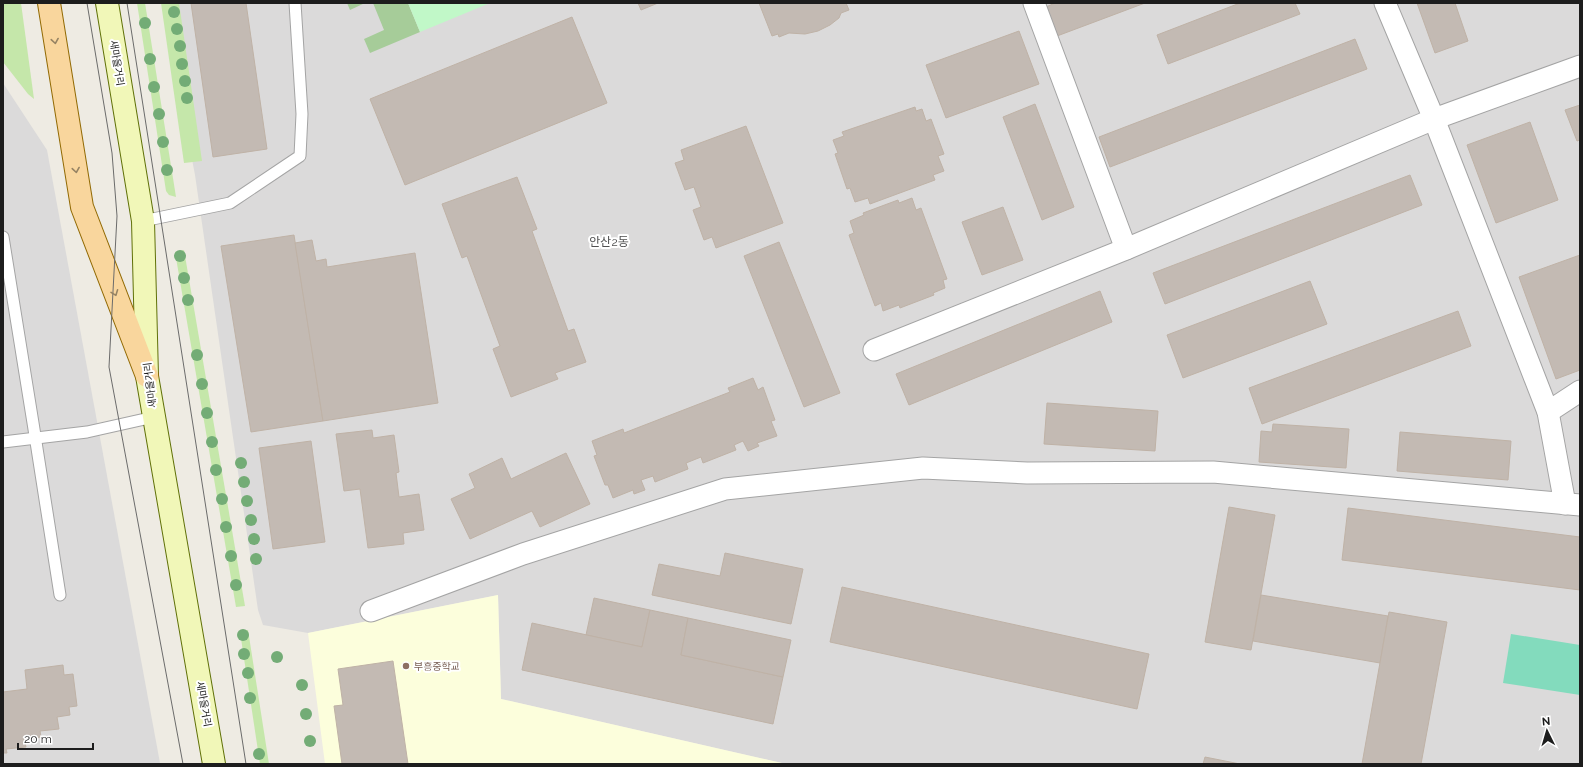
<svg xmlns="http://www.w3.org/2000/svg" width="1583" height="767" viewBox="0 0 1583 767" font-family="Raleway,'Noto Sans KR',sans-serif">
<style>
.residential{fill:#dbdada}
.education{fill:#fcfedc}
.grass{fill:#c5e7aa}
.forest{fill:#a6cc99}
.park{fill:#c1f8c8}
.pitch{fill:#83dbbd}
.building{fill:#c3bab3;stroke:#bfb2a6}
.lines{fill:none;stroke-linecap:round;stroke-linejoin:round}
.service-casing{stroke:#a4a4a4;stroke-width:13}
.minor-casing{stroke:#a4a4a4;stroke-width:23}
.secondary-casing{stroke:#607108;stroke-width:24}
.primary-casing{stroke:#926a04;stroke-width:24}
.service{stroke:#fff;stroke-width:11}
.minor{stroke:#fff;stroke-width:21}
.secondary{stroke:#f1f7b8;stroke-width:22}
.primary{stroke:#f9d69d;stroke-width:22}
.tram{stroke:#6b6b6b;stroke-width:1}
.tree{fill:#73ac76}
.oneway{stroke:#968363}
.education-dot{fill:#8d6e63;stroke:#fff;stroke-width:1.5}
.labels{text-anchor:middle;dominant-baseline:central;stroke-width:4;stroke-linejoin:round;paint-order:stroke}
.street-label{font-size:10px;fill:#1d1d1d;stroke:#fff}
.education-label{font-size:10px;fill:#785e54;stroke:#fff;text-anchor:start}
.quarter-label{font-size:12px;fill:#505050;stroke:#fff}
</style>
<rect width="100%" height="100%" fill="#eeebe3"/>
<g class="residential">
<path d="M162,3h1418v761h-798v-1l-281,-64 -3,-104 -190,38 -45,-8 -5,-15 -63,-435z"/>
<path d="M3,83l44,67 113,613 -2,1h-155z"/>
</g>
<path class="education" d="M498,595l3,104 281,64v1h-457l-17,-131z"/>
<g class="grass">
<path d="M3,3h18l13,96 -6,-5 -25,-32z"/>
<path d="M137,3h8l31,194 -7,-2 -3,-4z"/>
<path d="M161,3h18l23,158 -18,2z"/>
<path d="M184,250l61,356 -9,1 -61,-355z"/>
<path d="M248,630l21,134h-9l-20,-132z"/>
</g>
<g class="forest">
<path d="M347,3h18l-15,7z"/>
<path d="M373,3h35l12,29 -50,21 -6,-14 20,-9z"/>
</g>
<path class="park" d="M408,3h82l-70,29z"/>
<path class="pitch" d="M1511,634l69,11v50l-77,-12z"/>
<g class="building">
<path d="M191,3h55l21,146 -54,8z"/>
<path d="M638,3h20l-17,7z"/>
<path d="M759,3h87l3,7 -8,3 -2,5 -9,7 -12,6 -13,3 -16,-1 -10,4 -1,-3 -6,2z"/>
<path d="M1055,3h90l-88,33 -11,-29z"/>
<path d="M1240,3h55l5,11 -132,50 -11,-29z"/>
<path d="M1417,3h38l13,38 -33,12z"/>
<path d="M572,17l35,86 -202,82 -35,-86z"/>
<path d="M1019,31l20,53 -93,34 -20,-53z"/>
<path d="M1355,39l12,30 -257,98 -11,-30z"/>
<path d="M1035,104l39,103 -32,13 -39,-103z"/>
<path d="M1580,105v35l-3,1 -12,-31z"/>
<path d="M915,107l1,4 6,-2 4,12 5,-2 13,35 -6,2 6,15 -11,4 2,5 -65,24 -2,-6 -13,4 -5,-14 -3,1 -12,-35 3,-1 -5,-13 11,-4 -2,-4z"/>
<path d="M1530,122l28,78 -62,23 -29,-78z"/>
<path d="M746,126l37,97 -67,25 -4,-11 -8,3 -11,-30 8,-3 -7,-20 -9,3 -10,-27 9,-3 -3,-10z"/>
<path d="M1410,175l12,30 -257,99 -12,-31z"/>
<path d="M517,177l20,52 -5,2 36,100 6,-2 12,33 -31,11 3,6 -47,18 -18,-48 7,-3 -33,-90 -5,2 -20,-54z"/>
<path d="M912,198l4,12 5,-2 26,71 -4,1 2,8 -12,5 1,2 -34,13 -1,-3 -16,6 -2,-8 -6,3 -26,-71 5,-2 -4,-12 14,-6 -1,-2 35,-13 1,3z"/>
<path d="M1003,207l20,53 -41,15 -20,-53z"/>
<path d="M294,235l29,186 -72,11 -30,-186z"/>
<path d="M312,240l4,21 10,-2 1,8 88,-14 23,150 -115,18 -28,-178z"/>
<path d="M779,242l61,151 -36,14 -60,-151z"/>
<path d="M1580,255v115l-24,9 -37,-102z"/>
<path d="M1310,281l17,43 -144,54 -16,-43z"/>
<path d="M1100,291l12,31 -203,83 -13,-31z"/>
<path d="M1458,311l13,35 -209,78 -13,-36z"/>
<path d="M753,378l5,12 5,-3 12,33 -4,1 6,15 -20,7 2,3 -11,5 -5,-10 -9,4 2,5 -33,13 -2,-6 -15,6 2,6 -33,13 -2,-6 -12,4 4,10 -11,4 -1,-4 -20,8 -5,-13h-3l-11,-29 3,-1 -5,-14 31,-12 1,4 106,-41 -2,-4z"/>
<path d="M1047,403l111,8 -3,40 -111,-7z"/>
<path d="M1273,424l76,5 -3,39 -87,-6 2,-31 11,1z"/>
<path d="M372,430l1,8 21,-3 5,37 -3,1 3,24 20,-3 5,36 -21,3 1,11 -36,4 -8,-59 -16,2 -8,-57z"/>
<path d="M1400,432l111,9 -3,39 -111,-9z"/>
<path d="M311,441l14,101 -52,7 -14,-101z"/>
<path d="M566,453l24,51 -50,23 -8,-16 -62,28 -19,-40 24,-11 -6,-14 33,-16 9,21z"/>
<path d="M1229,507l46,8 -24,135 -46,-8z"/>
<path d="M1348,508l232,29v53l-238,-30z"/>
<path d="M725,553l78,16 -12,55 -139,-29 7,-31 61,12z"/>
<path d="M842,587l307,67 -12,55 -307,-67z"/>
<path d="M1261,595l127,21 -8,47 -127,-22z"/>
<path d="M594,598l56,12 -8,37 -56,-12z"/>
<path d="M650,610l38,8 -7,37 102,22 -10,47 -251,-54 10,-47 110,24z"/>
<path d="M1389,612l58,10 -26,142h-59z"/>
<path d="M688,618l103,22 -8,37 -102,-22z"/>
<path d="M393,661l15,103h-66l-8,-58 9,-1 -5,-36z"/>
<path d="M63,665l1,10 9,-1 4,32 -8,1 1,8 -13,2 2,12 -19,2 1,6 -17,2 2,8 -20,2 1,4h-4v-61l24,-3 -2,-19z"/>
<path d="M1205,757l35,7h-37z"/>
</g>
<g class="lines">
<g class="service-casing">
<g id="service">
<path d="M143,221l87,-18 70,-47 2,-42 -7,-111"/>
<path d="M3,237c19,120 39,238 57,358"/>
<path d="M3,442l84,-10 67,-15"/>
</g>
</g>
<g class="minor-casing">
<g id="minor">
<path d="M1034,3l92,246"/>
<path d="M1385,3l49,116 114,293 17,92"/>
<path d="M874,350l252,-101 308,-130 146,-53"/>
<path d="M1548,412l32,-21"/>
<path d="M371,611l152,-57 202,-65 198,-21 104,5 186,-1 367,33"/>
</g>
</g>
<g class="secondary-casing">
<path id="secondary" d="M107,3l36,218 4,155 67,388"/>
</g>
<g class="primary-casing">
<path id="primary" d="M49,3l33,204 65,169"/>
</g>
<use href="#service" class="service"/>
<use href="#minor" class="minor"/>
<use href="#secondary" class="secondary"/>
<use href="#primary" class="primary"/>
<g class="tram">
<path d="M87,3l25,150 5,63 -8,151 74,397"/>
<path d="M127,3l119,761"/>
</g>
</g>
<g class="tree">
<circle cx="174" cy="12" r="6"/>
<circle cx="145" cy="23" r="6"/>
<circle cx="177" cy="29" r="6"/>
<circle cx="180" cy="46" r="6"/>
<circle cx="150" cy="59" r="6"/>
<circle cx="182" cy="64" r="6"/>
<circle cx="185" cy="81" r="6"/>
<circle cx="154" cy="87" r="6"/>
<circle cx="187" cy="98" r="6"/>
<circle cx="159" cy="114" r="6"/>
<circle cx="163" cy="142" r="6"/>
<circle cx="167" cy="170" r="6"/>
<circle cx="180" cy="256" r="6"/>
<circle cx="184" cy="278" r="6"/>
<circle cx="188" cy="300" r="6"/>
<circle cx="197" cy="355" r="6"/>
<circle cx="202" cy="384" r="6"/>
<circle cx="207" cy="413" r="6"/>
<circle cx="212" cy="442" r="6"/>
<circle cx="241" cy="463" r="6"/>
<circle cx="216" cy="470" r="6"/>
<circle cx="244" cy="482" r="6"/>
<circle cx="222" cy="499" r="6"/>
<circle cx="247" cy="501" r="6"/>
<circle cx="251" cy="520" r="6"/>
<circle cx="226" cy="527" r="6"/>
<circle cx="254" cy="539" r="6"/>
<circle cx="231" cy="556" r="6"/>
<circle cx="256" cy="559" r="6"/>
<circle cx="236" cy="585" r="6"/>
<circle cx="243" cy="635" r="6"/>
<circle cx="244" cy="654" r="6"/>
<circle cx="277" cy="657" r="6"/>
<circle cx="248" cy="673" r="6"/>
<circle cx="302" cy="685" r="6"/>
<circle cx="250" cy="698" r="6"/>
<circle cx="306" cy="714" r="6"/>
<circle cx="310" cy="741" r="6"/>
<circle cx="259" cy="754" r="6"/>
</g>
<defs><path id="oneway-chevron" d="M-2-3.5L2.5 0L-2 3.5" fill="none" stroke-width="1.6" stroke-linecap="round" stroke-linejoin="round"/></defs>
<g class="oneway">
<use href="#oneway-chevron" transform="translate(55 41) rotate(81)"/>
<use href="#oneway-chevron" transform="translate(76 170) rotate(81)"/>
<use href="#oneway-chevron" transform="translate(115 293) rotate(69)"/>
</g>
<circle class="education-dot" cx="406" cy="666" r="4"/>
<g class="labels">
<g class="street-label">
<text transform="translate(117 63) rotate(81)">새마을거리</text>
<text transform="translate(150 385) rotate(-97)">새마을거리</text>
<text transform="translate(204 704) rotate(80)">새마을거리</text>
</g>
<g class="education-label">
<text x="414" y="666">부흥중학교</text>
</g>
<g class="quarter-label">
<text x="609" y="242">안산2동</text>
</g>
</g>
<rect width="1583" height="767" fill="none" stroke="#1d1d1d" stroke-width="8"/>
<g transform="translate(1547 731) rotate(355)" stroke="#ffffff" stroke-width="3" paint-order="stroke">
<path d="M0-3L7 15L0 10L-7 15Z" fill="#1d1d1d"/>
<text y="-6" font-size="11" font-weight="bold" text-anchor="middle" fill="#1d1d1d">N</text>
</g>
<path d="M18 743v6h75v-6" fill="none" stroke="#1d1d1d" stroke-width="2"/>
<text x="24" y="743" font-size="12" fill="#1d1d1d" stroke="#ffffff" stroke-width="3" paint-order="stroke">20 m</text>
</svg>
